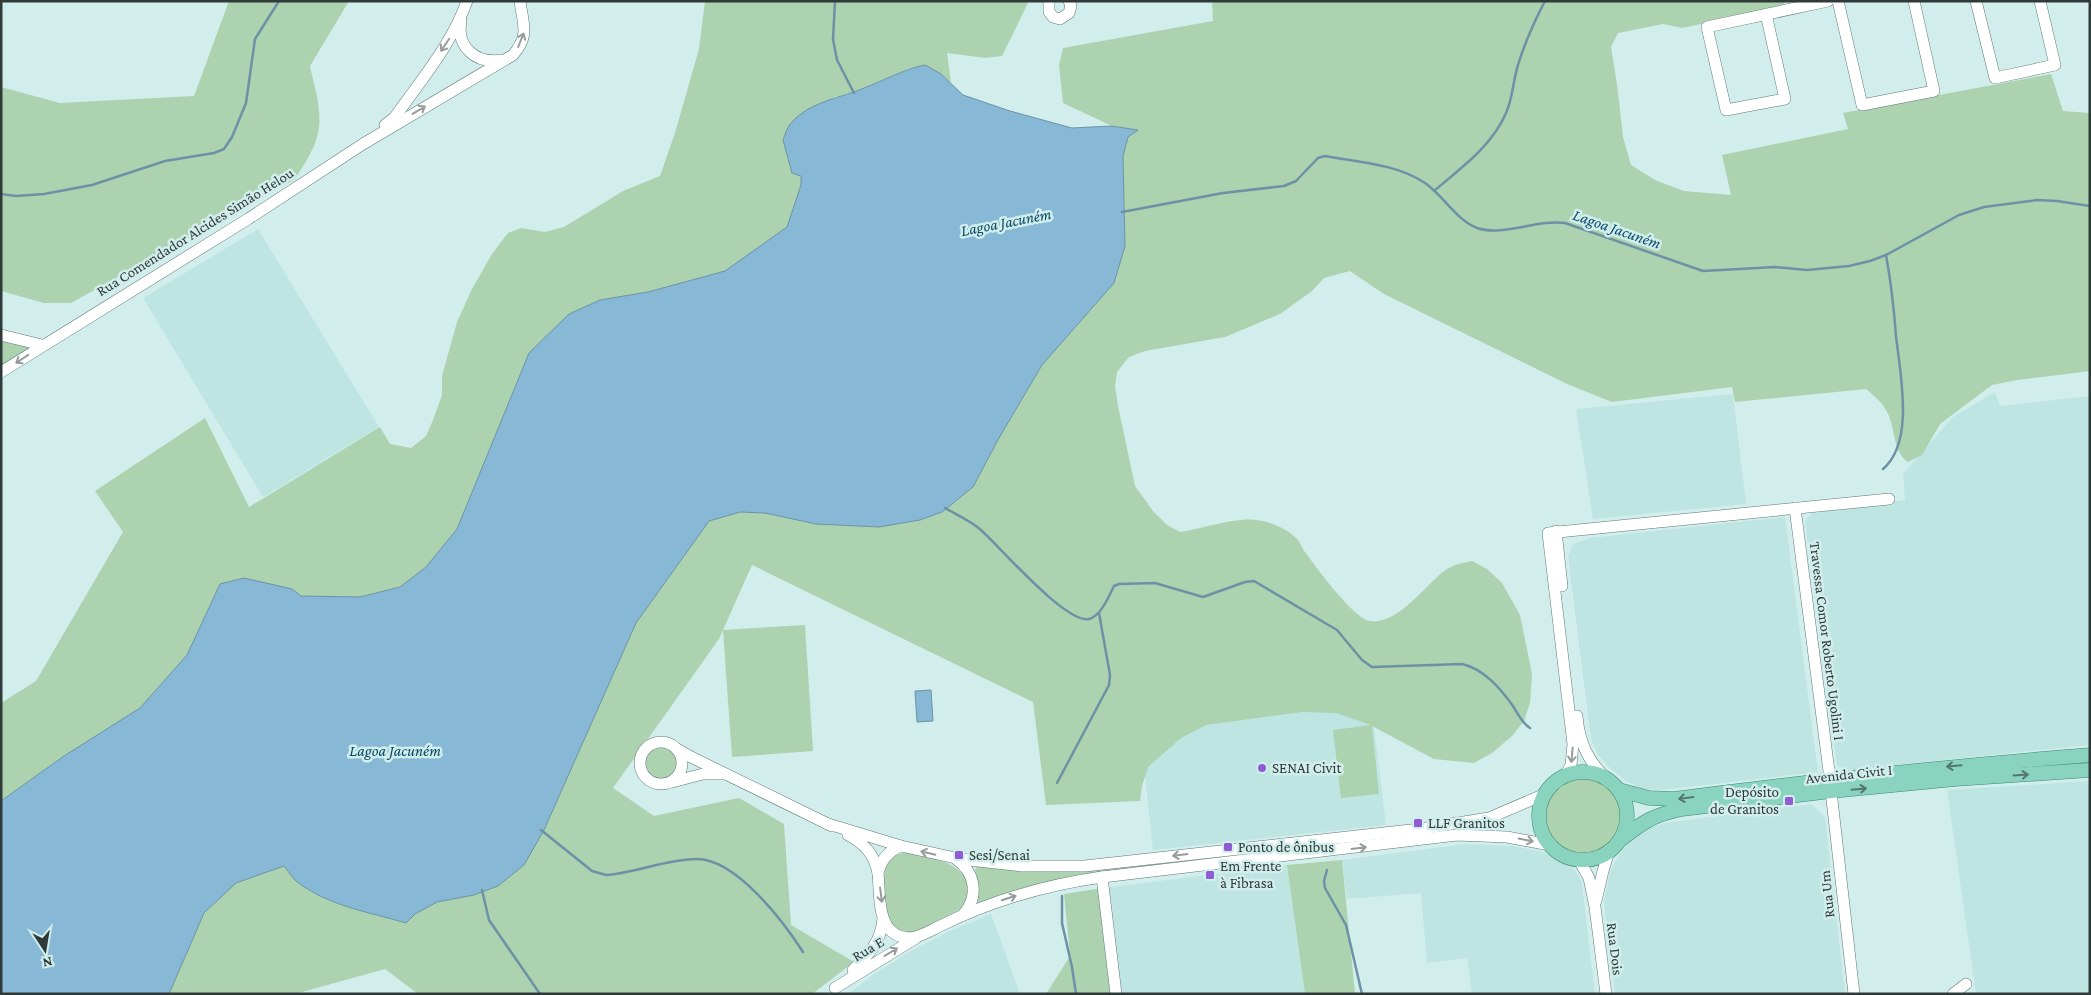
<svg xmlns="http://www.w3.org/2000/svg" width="2091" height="995" viewBox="0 0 2091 995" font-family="'Crimson Pro',serif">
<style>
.built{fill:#bee5e2}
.green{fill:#acd2af}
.water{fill:#87b8d5;stroke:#6d92a6}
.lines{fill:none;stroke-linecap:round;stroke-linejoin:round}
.stream{stroke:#6d92a6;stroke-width:2.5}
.minor-casing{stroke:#5f7877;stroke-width:12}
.major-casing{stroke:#378b73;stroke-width:15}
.minor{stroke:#fff;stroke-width:11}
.major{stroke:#8ad3be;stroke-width:14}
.oneway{stroke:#979c9c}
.oneway2{stroke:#53776e}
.poi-dot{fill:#8f5cd5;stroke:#d1eeec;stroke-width:2}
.labels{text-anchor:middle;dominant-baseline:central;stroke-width:5;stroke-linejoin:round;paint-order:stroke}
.street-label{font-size:15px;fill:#2f3a39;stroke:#d1eeec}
.poi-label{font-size:15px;fill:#2f3a39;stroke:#d1eeec;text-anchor:start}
.water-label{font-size:16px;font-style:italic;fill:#084966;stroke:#d1eeec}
</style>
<rect width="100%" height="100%" fill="#d1eeec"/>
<g class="built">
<path d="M258,229l121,198 -116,70 -120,-199z"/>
<path d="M1995,392l5,14 90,-10v349l-245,25 -8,-5 -32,-244 8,-8 92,-13 -2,-26 50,-57z"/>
<path d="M1733,394l13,110 -153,15 -17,-110z"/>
<path d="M1785,517l33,255 -156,18 -19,-1 -17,-8 -16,-13 -12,-13 -7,-16 -23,-183 5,-12 17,-6z"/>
<path d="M1369,687l17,138 -233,25 -15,-139z"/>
<path d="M2090,781v213h-114l-29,-204z"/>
<path d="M1811,804l14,13 20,177h-230l-11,-92 6,-30 9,-17 12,-15 11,-9 22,-8z"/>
<path d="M1466,844l46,2 31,6 32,18 7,13 13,111h-123l-5,-36 -40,5 -6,-70 -74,6 -5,-39z"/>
<path d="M1287,865l18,129h-188l-14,-106z"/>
<path d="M991,914l29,80h-172l25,-19 36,-23 41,-21z"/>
</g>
<g class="green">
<path d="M229,1h120l-39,65c6,28 16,55 3,82 -5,11 -12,21 -18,31l-224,124h-27l-43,-12v-204l59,16 134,-7z"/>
<path d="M705,1h324l-27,55 -17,2 -38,-5 4,30 -10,-9 -16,-9 -17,4 -47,20 -26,8 -26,12 -19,14 12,53 -1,9 -14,42 -62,44 -77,21 -48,8 -58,40 -13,13 -72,176 -31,38 -26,20 -40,10 -59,-1 -9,-7 -72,-5 -33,71 -47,53 -76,48 -63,45v-98l35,-22 87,-149 -28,-41 110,-73 44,89 131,-80 10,17 21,4 15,-12 7,-16 9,-25v-19l15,-54 15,-33 20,-35 16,-21 13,-5 24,4 19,-5 59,-36 37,-15 15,-43 24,-84z"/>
<path d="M1212,1h575l-7,6 -98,21 -19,-4 -45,9 -7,14 6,37 6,53 8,28 24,15 29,11 47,4 -9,-40 126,-26 -5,-16 208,-39 12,37 27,2v258l-73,9 -25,5 -52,39 -18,31 -14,7c-14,-9 -13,-31 -19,-46 -5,-12 -13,-19 -23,-27l-131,13 -3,-15 -120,15 -45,-18 -183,-90 -34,-23 -26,7 -12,13 -32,23 -55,23 -80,14 -16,6 -12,15 -2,14 3,20 17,80 18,25 14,14 13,7c21,-3 56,-15 76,-12 13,1 32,9 41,19 3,3 5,9 8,13 11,15 48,66 65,69 27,4 54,-34 74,-50 8,-6 18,-8 28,-10l15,8 15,14 18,32 12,59 -2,29 -6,18 -12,15 -20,17 -18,10 -40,-4 -62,-33 7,68 -38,4 -8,-68 38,-5 -35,-12 -34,-1 -96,13 -25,13 -33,29 -6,19 -2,15 -94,4 -13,-103 -281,-137 -33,74 -106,149 41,28 85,-18 45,26 7,101 63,37 -42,32h-394l-33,-25 -90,25h-126l35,-81 32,-30 48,-17c29,38 79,44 122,57l9,-9 22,-12 37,-7 24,-9 26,-21 20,-35 92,-207 73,-102 30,-9 26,1 51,11 63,3 41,-7 22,-8 31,-25 26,-49 43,-73 72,-82 11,-61 -2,-66 5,-19 10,-7 -26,-4 -49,-23 -4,-38 4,-17 150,-27z"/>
<path d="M1,339l34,7 -34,21z"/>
<path d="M805,625l8,126 -81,6 -9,-127z"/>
<circle cx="661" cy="763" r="19"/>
<circle cx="1583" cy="816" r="37"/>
<path d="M908,853c22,6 52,7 60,31 2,8 -2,19 -8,25 -12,6 -32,21 -44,23 -9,2 -18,0 -24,-8 -6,-6 -5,-17 -6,-25 -2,-20 -7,-46 22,-46z"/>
<path d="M1220,856v3l-242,44c-3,-11 2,-18 -3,-33l2,-4z"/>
<path d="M1342,860l13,134h-50l-18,-129z"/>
<path d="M1103,888l14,106h-71l24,-38 -6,-62z"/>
</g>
<g class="water">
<path d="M925,65l16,9 22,21 47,16 62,17 39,-2 27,4 -10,7 -5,19 2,90 -11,37 -72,82 -43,73 -26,49 -31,25 -22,8 -41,7 -63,-3 -51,-11 -25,-1 -31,9 -73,102 -92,207 -20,35 -26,21 -24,9 -37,7 -22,12 -9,9c-37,-11 -78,-17 -110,-42 -4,-4 -8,-10 -12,-15l-48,17 -32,30 -35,81h-168v-193l63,-45 76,-48 47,-53 33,-71 24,-6 48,11 9,7 59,1 40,-10 26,-20 31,-38 72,-176 40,-39 31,-14 48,-8 77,-21 62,-44 14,-42v-9l-9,-3 -9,-33c2,-5 4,-13 8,-17 18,-21 49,-25 73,-35 21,-8 40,-19 61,-23z"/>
<path d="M931,690l2,31 -16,1 -2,-31z"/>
</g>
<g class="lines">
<g class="stream">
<path d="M835,1l-2,38 4,21 17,33"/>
<path d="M1434,191c27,-23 58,-45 72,-78 7,-15 7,-33 12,-48 7,-23 16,-43 27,-64"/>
<path d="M1,194l15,2 28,-2 48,-9 73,-24 49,-8 10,-4 8,-12 14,-34 9,-64 24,-38"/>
<path d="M1122,212l101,-19 61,-7 12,-5 22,-23 7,-2c33,6 72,8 100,27 18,12 31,37 52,45 26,9 60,-9 88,-5l138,48 72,-4 32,3 42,-4 21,-5 16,-6 73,-40 25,-8 53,-7 20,1 33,5"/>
<path d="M1883,469c32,-27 17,-96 13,-133 -2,-27 -5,-54 -10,-81"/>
<path d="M945,508c12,7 26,13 36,22 19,17 85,94 108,89 12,-3 20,-23 25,-33l5,-2 36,-1 48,14 42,-15 9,-1 83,49 25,30 10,7 90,-3c22,5 38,24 51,42 5,8 9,17 17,22"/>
<path d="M1057,783l52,-98 1,-10 -11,-62"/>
<path d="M541,830l51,41 14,4c30,-2 60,-16 91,-16 39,0 86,62 106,93"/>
<path d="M1327,870l-3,11 1,7 21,37 16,69"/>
<path d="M482,890l7,30 51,74"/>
<path d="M1062,896v27l10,44 4,27"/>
</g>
<g class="minor-casing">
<g id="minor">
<path d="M1049,1v11l4,5 7,2 9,-6 2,-7 -2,-5"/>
<path d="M1838,1l24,104 72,-14 -20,-90"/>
<path d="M1976,1l19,77 60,-13 -15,-64"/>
<path d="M1766,14l19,85 -59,11 -19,-83 121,-26"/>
<path d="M461,21c-5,26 15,43 40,39"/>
<path d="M385,125l10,-8c26,-37 57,-73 72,-116"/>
<path d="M1,335l41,10"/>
<path d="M1,372l247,-153 115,-75 150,-89c17,-20 10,-30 7,-54"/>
<path d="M1795,508l35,271"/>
<path d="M1556,531l6,55"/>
<path d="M1577,716c2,26 11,46 31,64"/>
<circle cx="661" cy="763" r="21"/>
<path d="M677,749l14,8 141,69"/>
<path d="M1565,776l6,-11 2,-21 -25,-211 341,-34"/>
<path d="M672,782l31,-8h20"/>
<path d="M1831,791l23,203"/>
<path d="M825,823l76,23 59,13 62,7h63l335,-37 69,-11 56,-24"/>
<path d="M848,835c17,9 26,19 30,38"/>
<path d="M901,846c-13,5 -20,14 -23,27 2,18 -1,50 17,61 15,9 29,0 43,-7 52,-26 107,-42 164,-50l355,-42 50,2 43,8"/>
<path d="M956,859c20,14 23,38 7,56"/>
<path d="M1579,860l10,18 6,29 11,87"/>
<path d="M1102,877l14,117"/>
<path d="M1596,901l7,-30 6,-20"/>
<path d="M853,970c16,-16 28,-28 30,-51"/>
<path d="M835,988l81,-50"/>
<path d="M1953,994l13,-10"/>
</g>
</g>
<g class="major-casing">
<g id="major">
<circle cx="1583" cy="816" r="44"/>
<path d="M1619,790l30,8 25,1c139,-18 277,-33 416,-44"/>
<path d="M1620,840c23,-18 33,-25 62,-31l149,-18 124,-12 135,-9"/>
</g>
</g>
<use href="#minor" class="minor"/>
<use href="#major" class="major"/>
</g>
<defs><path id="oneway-shaft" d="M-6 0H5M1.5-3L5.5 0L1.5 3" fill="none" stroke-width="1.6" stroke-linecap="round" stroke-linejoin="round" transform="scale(1.25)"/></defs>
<g class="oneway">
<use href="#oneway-shaft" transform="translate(521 40) rotate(-68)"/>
<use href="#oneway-shaft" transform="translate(445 45) rotate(124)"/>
<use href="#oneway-shaft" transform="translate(419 110) rotate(-31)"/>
<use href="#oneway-shaft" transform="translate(22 359) rotate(146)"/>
<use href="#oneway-shaft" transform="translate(1572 755) rotate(95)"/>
<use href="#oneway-shaft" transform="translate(1526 840) rotate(11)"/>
<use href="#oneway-shaft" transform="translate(1359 848) rotate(-7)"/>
<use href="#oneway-shaft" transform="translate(928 853) rotate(-167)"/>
<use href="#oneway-shaft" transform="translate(1180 855) rotate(173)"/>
<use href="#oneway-shaft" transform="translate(881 895) rotate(83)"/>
<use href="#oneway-shaft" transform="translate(1009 898) rotate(-18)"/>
<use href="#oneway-shaft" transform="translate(891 952) rotate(-31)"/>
</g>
<g class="oneway2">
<use href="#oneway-shaft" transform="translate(1954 766) rotate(175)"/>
<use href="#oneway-shaft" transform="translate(2021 775) rotate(-4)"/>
<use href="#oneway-shaft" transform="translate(1859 789) rotate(-5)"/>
<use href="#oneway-shaft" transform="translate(1686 798) rotate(172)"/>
</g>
<g class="poi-dot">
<circle cx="1262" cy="768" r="5"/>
<rect x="1784" y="796" width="10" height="10" rx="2.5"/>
<rect x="1413" y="818" width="10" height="10" rx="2.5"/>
<rect x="1223" y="842" width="10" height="10" rx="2.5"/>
<rect x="954" y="850" width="10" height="10" rx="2.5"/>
<rect x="1205" y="870" width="10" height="10" rx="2.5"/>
</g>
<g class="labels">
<g class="street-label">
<text transform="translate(195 232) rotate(-32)">Rua Comendador Alcides Simão Helou</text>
<text transform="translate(1827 641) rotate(83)">Travessa Comor Roberto Ugolini I</text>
<text transform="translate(1849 774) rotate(-6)">Avenida Civit I</text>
<text transform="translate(1827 894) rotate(-96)">Rua Um</text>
<text transform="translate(868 949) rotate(-31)">Rua E</text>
<text transform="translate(1615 949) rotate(83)">Rua Dois</text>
</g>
<g class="poi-label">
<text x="1272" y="768">SENAI Civit</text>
<text x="1779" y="792" text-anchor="end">Depósito<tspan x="1779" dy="17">de Granitos</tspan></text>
<text x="1428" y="823">LLF Granitos</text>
<text x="1238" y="847">Ponto de ônibus</text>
<text x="969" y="855">Sesi/Senai</text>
<text x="1220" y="866">Em Frente<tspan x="1220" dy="17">à Fibrasa</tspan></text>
</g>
<g class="water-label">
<text transform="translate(1006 222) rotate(-11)">Lagoa Jacuném</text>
<text transform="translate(1617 229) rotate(19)">Lagoa Jacuném</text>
<text x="395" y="750">Lagoa Jacuném</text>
</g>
</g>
<rect width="2091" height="995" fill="none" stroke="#2f3a39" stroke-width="5"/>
<g transform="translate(45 950) rotate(168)" stroke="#d1eeec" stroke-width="4" paint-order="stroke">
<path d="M0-4L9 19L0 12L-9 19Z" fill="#2f3a39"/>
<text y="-8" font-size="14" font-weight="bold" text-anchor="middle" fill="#2f3a39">N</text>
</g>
</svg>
